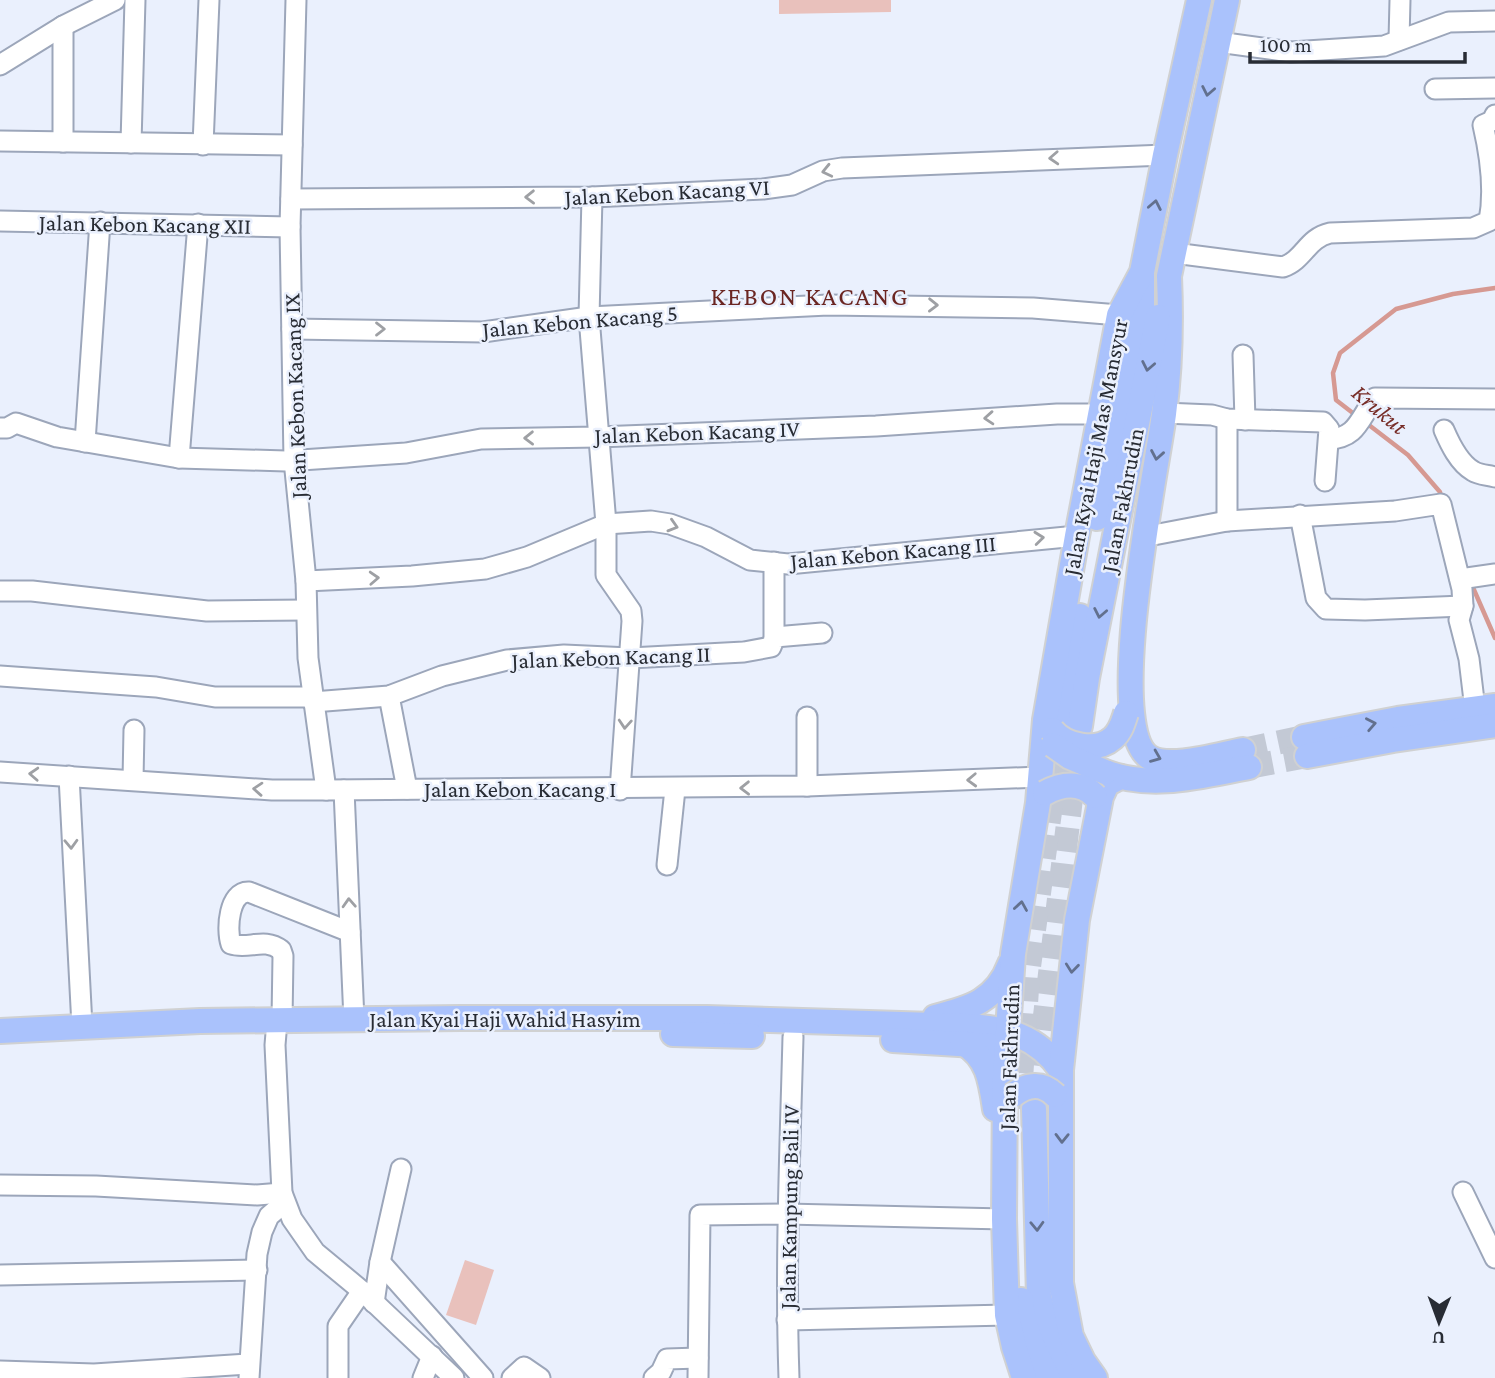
<svg xmlns="http://www.w3.org/2000/svg" width="1495" height="1378" viewBox="0 0 1495 1378" font-family="'Crimson Pro',serif">
<style>
.green{fill:#e9c1bc}
.lines{fill:none;stroke-linecap:round;stroke-linejoin:round}
.stream{stroke:#d69992;stroke-width:4.5}
.major-tunnel{stroke:#c3c9d5;stroke-width:24;stroke-dasharray:24 12;stroke-linecap:butt}
.minor-casing{stroke:#9ca6ba;stroke-width:23}
.major-casing{stroke:#d0d1d2;stroke-width:28}
.minor{stroke:#fff;stroke-width:19}
.major{stroke:#aac2fc;stroke-width:24}
.major-bridge-casing{stroke:#d0d1d2;stroke-width:28;stroke-linecap:butt}
.major-bridge{stroke:#aac2fc;stroke-width:24}
.oneway{stroke:#62708e}
.oneway2{stroke:#9ea0a4}
.labels{text-anchor:middle;dominant-baseline:central;stroke-width:5;stroke-linejoin:round;paint-order:stroke}
.street-label{font-size:23px;fill:#282c34;stroke:#eaf0fd}
.water-label{font-size:24px;font-style:italic;fill:#772d28;stroke:#eaf0fd}
.quarter-label{font-size:26px;letter-spacing:2px;fill:#6b2622;stroke:#eaf0fd}
</style>
<rect width="100%" height="100%" fill="#eaf0fd"/>
<g class="green">
<path d="M779,0h112v12l-112,2z"/>
<path d="M465,1260l29,10 -18,55 -30,-10z"/>
</g>
<g class="lines">
<g class="stream">
<path d="M1358,417l-22,-17 -3,-27 7,-20 56,-44 57,-15 42,-6"/>
<path d="M1365,422l43,33 32,37 2,7"/>
<path d="M1471,583l24,55"/>
</g>
<g class="major-tunnel">
<path d="M1243,750l61,-13"/>
<path d="M1249,767l58,-11"/>
<path d="M1039,1066l36,-301"/>
<path d="M1019,1109l9,-135 33,-243"/>
</g>
<g class="minor-casing">
<g id="minor">
<path d="M296,0l-6,227 4,233 12,121 2,77 18,132"/>
<path d="M1399,40l1,-40"/>
<path d="M1218,42l73,10 93,-6 65,-24 46,-1"/>
<path d="M0,65l63,-39 52,-26"/>
<path d="M1435,89l60,-1"/>
<path d="M0,141l292,4"/>
<path d="M63,142v-116"/>
<path d="M131,143l4,-143"/>
<path d="M203,145l6,-145"/>
<path d="M592,197l-3,120 17,207v51l25,36 1,10 -12,169"/>
<path d="M291,199l301,-2 171,-8 29,-4 31,-14 19,-3 323,-13"/>
<path d="M0,221l290,6"/>
<path d="M1174,253l109,14c21,-7 24,-29 47,-34l143,-5 16,-7c6,-31 1,-66 -6,-96l9,-4 3,-6"/>
<path d="M292,329l191,3 106,-15 239,-12 205,3 86,7"/>
<path d="M1243,355l2,65"/>
<path d="M1164,413l48,2 15,4 96,3 6,7 -4,52"/>
<path d="M0,428h7l9,-5 41,14 122,21 107,3 120,-8 75,-14 117,-2 278,-11 181,-12h44"/>
<path d="M1444,430c6,14 15,33 29,41 6,4 15,4 22,6"/>
<path d="M1329,439c28,-1 30,-20 46,-41l120,1"/>
<path d="M85,442l15,-220"/>
<path d="M179,458l19,-234"/>
<path d="M1300,515l16,83 10,11 39,1 98,-4"/>
<path d="M1227,521v-102"/>
<path d="M1143,537l84,-16 168,-10 46,-7 21,85 1,17 -4,14 10,39 6,50"/>
<path d="M774,562v76"/>
<path d="M1460,579l35,-5"/>
<path d="M306,581l106,-5 73,-7 42,-12 79,-33 45,-3 19,3 36,13 44,23 38,4 289,-28"/>
<path d="M0,591h32l175,20 99,-1"/>
<path d="M0,676l156,11 59,10h97"/>
<path d="M389,696l18,93"/>
<path d="M313,702l76,-6 53,-20 65,-16 57,-5 66,3 114,-6 27,-5 4,-10 47,-4"/>
<path d="M0,772l272,18h54l481,-4 233,-9"/>
<path d="M69,776l13,250"/>
<path d="M133,780l1,-50"/>
<path d="M807,786v-69"/>
<path d="M344,790l10,230"/>
<path d="M667,865l8,-76"/>
<path d="M277,1021l-2,24 7,148 10,26 23,33 47,39 92,87"/>
<path d="M282,1021l1,-65 -2,-6c-17,-13 -33,0 -50,-6 -5,-15 -2,-53 18,-52l101,40"/>
<path d="M0,1185l96,1 161,9 25,-2"/>
<path d="M1463,1192l32,66"/>
<path d="M380,1262l103,116"/>
<path d="M0,1275l257,-5"/>
<path d="M374,1303l6,-41 21,-93"/>
<path d="M787,1320l220,-5"/>
<path d="M0,1371l94,3 154,-10"/>
<path d="M249,1378l8,-124 5,-22 7,-16 15,-13"/>
<path d="M338,1378v-52l24,-35"/>
<path d="M423,1378l9,-22"/>
<path d="M512,1378l12,-11 16,11"/>
<path d="M654,1378l7,-6 6,-13 31,-1"/>
<path d="M698,1378l2,-163 86,-1 218,5"/>
<path d="M789,1378c-4,-114 1,-227 4,-341"/>
</g>
</g>
<g class="major-casing">
<g id="major">
<path d="M1227,0l-58,276c2,46 1,92 -5,138 -7,55 -61,312 -15,343 20,13 71,-3 94,-7"/>
<path d="M1097,518l39,-180 6,-32v-30"/>
<path d="M1063,722l17,-106"/>
<path d="M1080,726l7,-48 71,-361"/>
<path d="M1304,737l94,-18 97,-13"/>
<path d="M1307,756l86,-16 102,-15"/>
<path d="M1105,772c47,18 96,4 144,-5"/>
<path d="M935,1017c35,-9 61,-16 75,-53"/>
<path d="M0,1031l200,-10 260,-3h247l260,8c40,2 70,10 94,44"/>
<path d="M673,1034l79,2"/>
<path d="M893,1040l115,7"/>
<path d="M963,1043c25,14 28,39 32,66"/>
<path d="M1034,1109l5,188 15,54 15,27"/>
<path d="M1021,1300c1,27 15,54 27,78"/>
<path d="M1024,1378l-10,-31 -7,-32 -3,-96 1,-142 8,-123 25,-151 7,-83 32,-184 42,-221 23,-43 23,-117 34,-155"/>
<path d="M1095,1378l-12,-17 -12,-25 -10,-53v-213l16,-150 24,-123 6,-13 13,-7"/>
</g>
</g>
<use href="#minor" class="minor"/>
<use href="#major" class="major"/>
<g class="major-bridge-casing">
<g id="major-bridge">
<path d="M1052,730c13,16 44,23 61,8 8,-7 10,-16 13,-25"/>
<path d="M1053,745l17,12 35,15"/>
<path d="M1045,793c16,-9 36,-12 50,3"/>
<path d="M1013,1095c14,-11 29,-13 42,0"/>
</g>
</g>
<use href="#major-bridge" class="major-bridge"/>
</g>
<defs><path id="oneway-chevron" d="M-2-3.5L2.5 0L-2 3.5" fill="none" stroke-width="1.6" stroke-linecap="round" stroke-linejoin="round" transform="scale(1.75)"/></defs>
<g class="oneway">
<use href="#oneway-chevron" transform="translate(1208 91) rotate(101)"/>
<use href="#oneway-chevron" transform="translate(1155 205) rotate(-79)"/>
<use href="#oneway-chevron" transform="translate(1148 366) rotate(101)"/>
<use href="#oneway-chevron" transform="translate(1157 455) rotate(100)"/>
<use href="#oneway-chevron" transform="translate(1100 613) rotate(101)"/>
<use href="#oneway-chevron" transform="translate(1371 724) rotate(-11)"/>
<use href="#oneway-chevron" transform="translate(1156 757) rotate(22)"/>
<use href="#oneway-chevron" transform="translate(1021 906) rotate(-81)"/>
<use href="#oneway-chevron" transform="translate(1072 968) rotate(96)"/>
<use href="#oneway-chevron" transform="translate(1062 1138) rotate(91)"/>
<use href="#oneway-chevron" transform="translate(1037 1226) rotate(88)"/>
</g>
<g class="oneway2">
<use href="#oneway-chevron" transform="translate(1054 158) rotate(177)"/>
<use href="#oneway-chevron" transform="translate(827 171) rotate(167)"/>
<use href="#oneway-chevron" transform="translate(530 197) rotate(179)"/>
<use href="#oneway-chevron" transform="translate(933 305) rotate(1)"/>
<use href="#oneway-chevron" transform="translate(380 329)"/>
<use href="#oneway-chevron" transform="translate(989 418) rotate(176)"/>
<use href="#oneway-chevron" transform="translate(529 438) rotate(179)"/>
<use href="#oneway-chevron" transform="translate(673 526) rotate(17)"/>
<use href="#oneway-chevron" transform="translate(1039 538) rotate(-6)"/>
<use href="#oneway-chevron" transform="translate(374 578) rotate(-3)"/>
<use href="#oneway-chevron" transform="translate(625 724) rotate(94)"/>
<use href="#oneway-chevron" transform="translate(34 774) rotate(-177)"/>
<use href="#oneway-chevron" transform="translate(972 780) rotate(178)"/>
<use href="#oneway-chevron" transform="translate(745 788) rotate(179)"/>
<use href="#oneway-chevron" transform="translate(258 789) rotate(-176)"/>
<use href="#oneway-chevron" transform="translate(71 844) rotate(88)"/>
<use href="#oneway-chevron" transform="translate(349 903) rotate(-93)"/>
</g>
<g class="labels">
<g class="street-label">
<text transform="translate(667 192) rotate(-3)">Jalan Kebon Kacang VI</text>
<text transform="translate(145 224) rotate(1)">Jalan Kebon Kacang XII</text>
<text transform="translate(580 321) rotate(-5)">Jalan Kebon Kacang 5</text>
<text transform="translate(295 396) rotate(-92)">Jalan Kebon Kacang IX</text>
<text transform="translate(697 432) rotate(-2)">Jalan Kebon Kacang IV</text>
<text transform="translate(1095 447) rotate(-79)">Jalan Kyai Haji Mas Mansyur</text>
<text transform="translate(1122 500) rotate(-79)">Jalan Fakhrudin</text>
<text transform="translate(893 552) rotate(-5)">Jalan Kebon Kacang III</text>
<text transform="translate(611 657) rotate(-2)">Jalan Kebon Kacang II</text>
<text x="520" y="789">Jalan Kebon Kacang I</text>
<text x="505" y="1019">Jalan Kyai Haji Wahid Hasyim</text>
<text transform="translate(1009 1057) rotate(-88)">Jalan Fakhrudin</text>
<text transform="translate(789 1207) rotate(-89)">Jalan Kampung Bali IV</text>
</g>
<g class="water-label">
<text transform="translate(1380 409) rotate(40)">Krukut</text>
</g>
<g class="quarter-label">
<text x="810" y="296">KEBON KACANG</text>
</g>
</g>
<g transform="translate(1439 1322) rotate(181)" stroke="#eaf0fd" stroke-width="5" paint-order="stroke">
<path d="M0-5L12 26L0 18L-12 26Z" fill="#282c34"/>
<text y="-10" font-size="19" font-weight="bold" text-anchor="middle" fill="#282c34">U</text>
</g>
<path d="M1250 52v10h215v-10" fill="none" stroke="#282c34" stroke-width="3.5"/>
<text x="1260" y="52" font-size="21" fill="#282c34" stroke="#eaf0fd" stroke-width="5" paint-order="stroke">100 m</text>
</svg>
